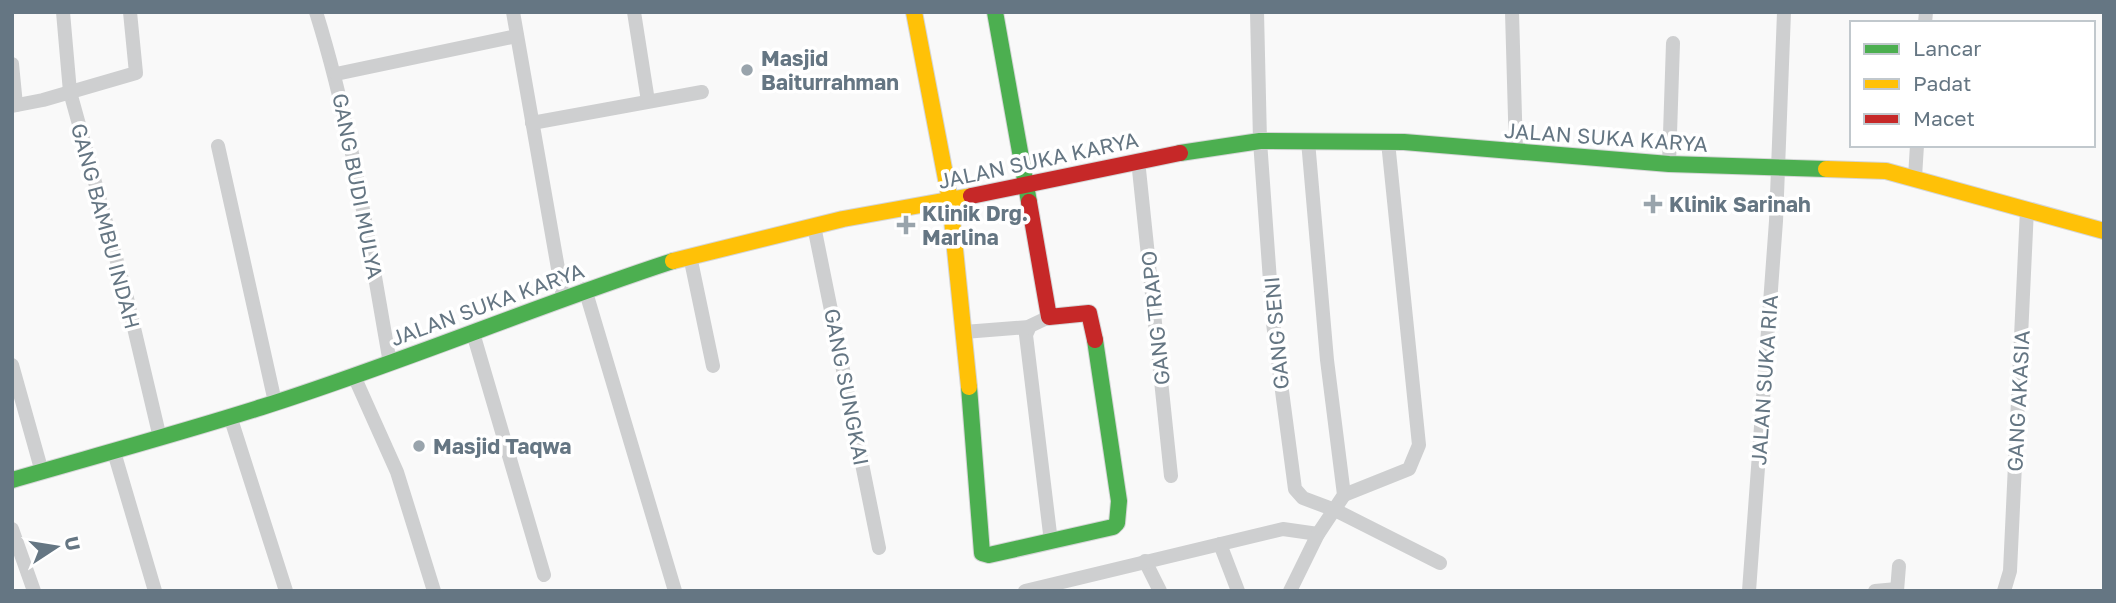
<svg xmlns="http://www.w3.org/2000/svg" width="2116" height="603" viewBox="0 0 2116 603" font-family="'Golos Text',sans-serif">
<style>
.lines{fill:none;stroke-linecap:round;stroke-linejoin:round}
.fast-casing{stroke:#d5d6d7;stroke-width:18}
.slow-casing{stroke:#d5d6d7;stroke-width:18}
.jam-casing{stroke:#d5d6d7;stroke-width:18}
.street{stroke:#cecfd0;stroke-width:14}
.fast{stroke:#4caf50;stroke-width:16}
.slow{stroke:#ffc107;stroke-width:16}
.jam{stroke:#c62828;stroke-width:16}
.poi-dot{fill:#99a4ac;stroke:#fff;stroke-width:2.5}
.labels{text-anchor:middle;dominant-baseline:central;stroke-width:7;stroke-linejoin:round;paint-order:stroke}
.poi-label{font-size:21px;font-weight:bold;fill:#657683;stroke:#fff;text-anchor:start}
.street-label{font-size:21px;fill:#657683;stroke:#fff}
</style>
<rect width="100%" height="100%" fill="#f9f9f9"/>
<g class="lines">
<g class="fast-casing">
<g id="fast">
<path d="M995,12l34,190"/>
<path d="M1180,153l80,-12 144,1 265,22 157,5"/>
<path d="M969,387l13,166 7,2 124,-28 4,-4 2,-22 -24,-161"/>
<path d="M12,480c83,-24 168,-47 250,-73 139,-44 273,-101 411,-146"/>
</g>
</g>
<g class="slow-casing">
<g id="slow">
<path d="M914,12l36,188 19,187"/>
<path d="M1826,169l60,2 218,60"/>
<path d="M673,261l170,-42 128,-23"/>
</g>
</g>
<g class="jam-casing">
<g id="jam">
<path d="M971,196l209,-43"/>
<path d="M1029,202l20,115 40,-4 6,27"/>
</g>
</g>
<g class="street">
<path d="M63,12l7,80 56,202 34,144"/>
<path d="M316,12c36,115 53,233 74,351"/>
<path d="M513,12l50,285"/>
<path d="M634,12l14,89"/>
<path d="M1257,12l3,129 13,182 22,166 8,9 32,12 105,53"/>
<path d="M1512,12l4,140"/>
<path d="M1925,23l1,-11"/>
<path d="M12,64l4,41"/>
<path d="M336,74l181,-38"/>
<path d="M12,106l31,-6 93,-27 -6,-61"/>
<path d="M532,123l170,-31"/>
<path d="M218,146l57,256"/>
<path d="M1138,160l33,316"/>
<path d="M1669,164l4,-121"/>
<path d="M1915,177l2,-32"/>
<path d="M814,226l65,322"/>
<path d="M690,256l23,110"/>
<path d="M585,289l90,302"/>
<path d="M1049,317l-19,9 -4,9 25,207"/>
<path d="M964,332l65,-5"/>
<path d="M473,333l71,242"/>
<path d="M12,365l30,107"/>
<path d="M354,376l43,96 37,119"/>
<path d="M230,416l56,175"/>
<path d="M114,452l41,139"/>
<path d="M1344,495l65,-26 10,-24 -31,-303"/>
<path d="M12,529l22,62"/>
<path d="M1220,544l18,47"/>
<path d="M1145,561l15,30"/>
<path d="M1025,591l258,-62 35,5"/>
<path d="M1290,591l28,-57 26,-39 -17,-135 -19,-219"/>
<path d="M1749,591l27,-370 8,-209"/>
<path d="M1875,591l22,-2"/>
<path d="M1897,591l2,-25"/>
<path d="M2004,591l6,-20 17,-362"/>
</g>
<use href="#fast" class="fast"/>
<use href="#slow" class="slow"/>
<use href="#jam" class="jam"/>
</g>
<g class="poi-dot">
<circle cx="747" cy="70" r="7"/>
<path d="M1649.5 193.5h7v7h7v7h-7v7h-7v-7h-7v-7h7z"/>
<path d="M902.5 214.5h7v7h7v7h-7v7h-7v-7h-7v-7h7z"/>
<circle cx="419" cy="446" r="7"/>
</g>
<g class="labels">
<g class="poi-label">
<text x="761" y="58">Masjid<tspan x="761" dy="24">Baiturrahman</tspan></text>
<text x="1669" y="204">Klinik Sarinah</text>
<text x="922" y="213">Klinik Drg.<tspan x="922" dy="24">Marlina</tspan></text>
<text x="433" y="446">Masjid Taqwa</text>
</g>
<g class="street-label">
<text transform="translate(1606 137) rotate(4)">JALAN SUKA KARYA</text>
<text transform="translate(1038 160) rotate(-12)">JALAN SUKA KARYA</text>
<text transform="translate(358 186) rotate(79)">GANG BUDI MULYA</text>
<text transform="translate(106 226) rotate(75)">GANG BAMBU INDAH</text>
<text transform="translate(487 304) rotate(-20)">JALAN SUKA KARYA</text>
<text transform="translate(1155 318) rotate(-96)">GANG TRAPO</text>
<text transform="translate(1276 333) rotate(-95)">GANG SENI</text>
<text transform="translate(1764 380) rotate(-86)">JALAN SUKA RIA</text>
<text transform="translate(847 387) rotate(79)">GANG SUNGKAI</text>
<text transform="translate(2018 401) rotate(-87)">GANG AKASIA</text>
</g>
</g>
<rect width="2116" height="603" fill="none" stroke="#657683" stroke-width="28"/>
<rect x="1850" y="21" width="245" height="126" fill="#ffffff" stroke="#c1c8cd" stroke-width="2"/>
<rect x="1864" y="44" width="35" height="10" fill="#4caf50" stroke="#c1c8cd" stroke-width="2"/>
<text x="1913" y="56" font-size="21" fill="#657683">Lancar</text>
<rect x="1864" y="79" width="35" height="10" fill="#ffc107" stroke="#c1c8cd" stroke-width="2"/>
<text x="1913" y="91" font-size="21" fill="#657683">Padat</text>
<rect x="1864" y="114" width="35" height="10" fill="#c62828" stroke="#c1c8cd" stroke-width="2"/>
<text x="1913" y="126" font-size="21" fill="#657683">Macet</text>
<g transform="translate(56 547) rotate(78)" stroke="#ffffff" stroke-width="5" paint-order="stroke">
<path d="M0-5L12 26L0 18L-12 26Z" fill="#657683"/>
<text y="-10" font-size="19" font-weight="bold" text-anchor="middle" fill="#657683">U</text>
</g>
</svg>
